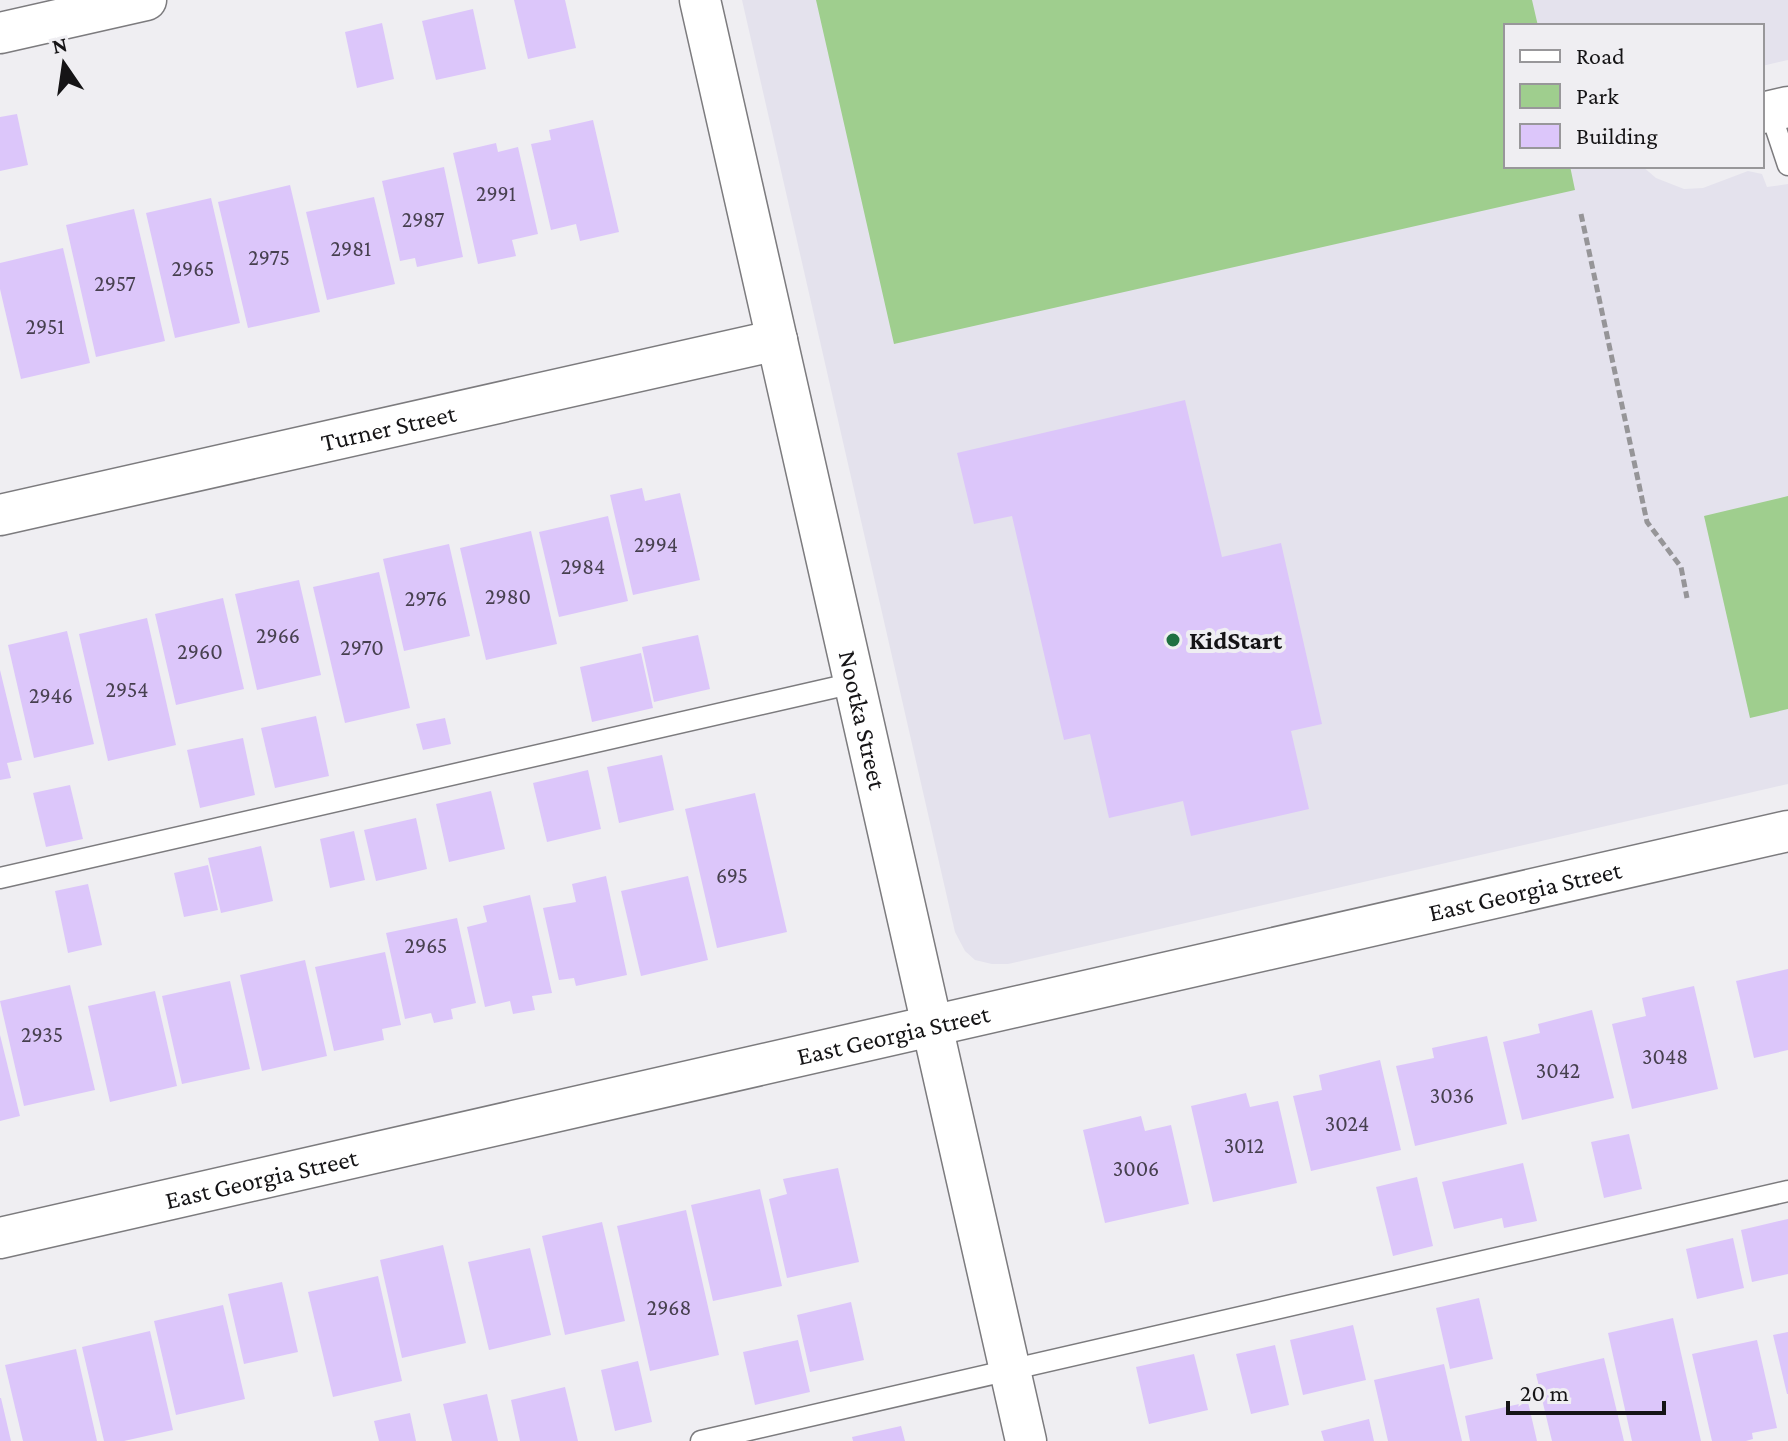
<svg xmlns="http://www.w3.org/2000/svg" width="1788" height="1441" viewBox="0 0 1788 1441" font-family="'Crimson Pro',serif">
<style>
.built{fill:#e4e2ed}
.green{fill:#9fce8e}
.building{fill:#dcc6fa}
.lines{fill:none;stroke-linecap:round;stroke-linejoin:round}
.service-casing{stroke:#7c7b7e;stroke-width:23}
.minor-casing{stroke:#7c7b7e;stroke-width:43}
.path{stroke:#969598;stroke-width:5;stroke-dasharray:8 4;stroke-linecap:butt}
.service{stroke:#fff;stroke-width:20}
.minor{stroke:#fff;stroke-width:40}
.poi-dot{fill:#1f7041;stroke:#efeef2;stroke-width:3}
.labels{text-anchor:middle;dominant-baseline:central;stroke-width:8;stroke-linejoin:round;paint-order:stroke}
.number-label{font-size:22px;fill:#47404f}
.street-label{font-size:26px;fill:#151416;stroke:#efeef2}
.poi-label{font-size:26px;font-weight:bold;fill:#151416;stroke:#efeef2;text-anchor:start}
</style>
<rect width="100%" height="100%" fill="#efeef2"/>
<path class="built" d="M742,0h1046v60l-26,6v-40h-256v140h136l14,12 28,11 19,-1 45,-17 14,3 5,13 21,-3v600l-780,180h-16l-17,-4 -10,-9 -10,-19z"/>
<g class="green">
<path d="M816,0h716l6,26h-32v140h64l5,24 -681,154z"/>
<path d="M1788,496v213l-38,9 -46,-202z"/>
</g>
<g class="building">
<path d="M514,0h51l11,48 -48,11z"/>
<path d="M473,9l13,60 -50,11 -14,-59z"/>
<path d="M382,23l12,56 -37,9 -12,-56z"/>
<path d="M17,114l11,51 -28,6v-54z"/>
<path d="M593,120l26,112 -39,9 -4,-17 -25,6 -20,-86 20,-4 -2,-10z"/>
<path d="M496,143l2,9 20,-5 20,87 -26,6 4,16 -38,8 -25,-111z"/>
<path d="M444,167l19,90 -46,10 -2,-9 -15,3 -18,-80z"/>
<path d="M290,185l30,127 -72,16 -30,-126z"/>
<path d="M374,197l21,87 -68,16 -21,-88z"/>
<path d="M211,198l29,125 -65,15 -29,-125z"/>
<path d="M134,209l31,132 -69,16 -30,-132z"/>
<path d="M63,248l27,115 -69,16 -21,-90v-26z"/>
<path d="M1185,400l37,157 59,-14 41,181 -31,7 18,78 -118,27 -8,-35 -74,17 -19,-84 -26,6 -52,-224 -38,8 -17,-71z"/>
<path d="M642,488l3,13 35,-8 20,87 -67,15 -23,-100z"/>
<path d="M608,516l20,85 -69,16 -20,-85z"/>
<path d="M531,531l26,113 -71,16 -26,-112z"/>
<path d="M449,544l21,92 -66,15 -21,-92z"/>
<path d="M379,572l31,136 -65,15 -32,-136z"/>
<path d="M299,580l22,95 -64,15 -22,-96z"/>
<path d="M223,598l21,91 -68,16 -21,-91z"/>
<path d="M147,618l29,127 -68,16 -29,-127z"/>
<path d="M67,631l27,113 -60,14 -26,-113z"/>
<path d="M698,635l12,54 -56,13 -12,-55z"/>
<path d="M641,653l12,55 -61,14 -12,-55z"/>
<path d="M0,670l22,90 -15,3 4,15 -11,2z"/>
<path d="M316,716l13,60 -54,12 -14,-60z"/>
<path d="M445,718l6,26 -28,6 -7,-26z"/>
<path d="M243,738l12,57 -55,13 -13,-58z"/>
<path d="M662,755l12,55 -55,13 -12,-56z"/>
<path d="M588,770l13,59 -54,13 -14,-59z"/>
<path d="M70,785l13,54 -37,8 -13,-54z"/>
<path d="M491,791l14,58 -56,13 -13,-58z"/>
<path d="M755,793l32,139 -70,16 -32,-139z"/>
<path d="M416,818l11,51 -51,12 -12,-51z"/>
<path d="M354,831l11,49 -35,8 -10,-49z"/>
<path d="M261,846l12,55 -52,12 -13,-55z"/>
<path d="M208,865l10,45 -34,7 -10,-44z"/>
<path d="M606,876l21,99 -51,11 -2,-8 -15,2 -16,-72 33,-6 -4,-18z"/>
<path d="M688,876l20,84 -67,16 -20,-85z"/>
<path d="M88,884l14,61 -34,8 -13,-62z"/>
<path d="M530,895l22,98 -20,3 3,14 -22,4 -3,-13 -25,6 -18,-80 20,-5 -4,-16z"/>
<path d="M457,918l19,85 -25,6 2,10 -19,4 -3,-10 -26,6 -19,-86z"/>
<path d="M385,952l16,73 -19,4 2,11 -50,11 -19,-84z"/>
<path d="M305,960l22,96 -65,15 -22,-96z"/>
<path d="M1788,969v81l-34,8 -18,-77z"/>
<path d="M230,981l20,88 -68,15 -20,-88z"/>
<path d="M70,985l25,105 -71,16 -24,-105z"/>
<path d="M1694,986l24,103 -86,20 -20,-85 34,-8 -4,-18z"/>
<path d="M155,991l22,95 -67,16 -22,-96z"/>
<path d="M1592,1010l22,88 -92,22 -19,-78 37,-9 -2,-9z"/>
<path d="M0,1035l20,81 -20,5z"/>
<path d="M1487,1036l20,88 -92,22 -19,-80 38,-8 -2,-10z"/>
<path d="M1380,1060l21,90 -90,21 -18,-75 29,-6 -3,-15z"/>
<path d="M1246,1093l4,14 28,-6 19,82 -84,19 -22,-96z"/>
<path d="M1141,1116l4,15 26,-6 18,79 -84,19 -22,-93z"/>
<path d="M1629,1134l13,55 -38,9 -13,-56z"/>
<path d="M1523,1163l14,58 -33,7 -2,-10 -48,11 -12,-47z"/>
<path d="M838,1168l21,94 -72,16 -18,-79 18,-5 -4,-15z"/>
<path d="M1417,1177l16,69 -40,10 -17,-69z"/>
<path d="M760,1189l22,97 -69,15 -22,-96z"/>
<path d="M686,1210l33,145 -69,16 -33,-145z"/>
<path d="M1788,1219v55l-36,8 -11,-52z"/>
<path d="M602,1222l23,99 -60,14 -23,-99z"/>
<path d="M1733,1238l11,50 -47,11 -11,-50z"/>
<path d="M443,1245l23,98 -64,15 -22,-98z"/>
<path d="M530,1248l21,87 -62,15 -21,-88z"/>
<path d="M378,1276l24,105 -69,16 -25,-105z"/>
<path d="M282,1282l16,70 -54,12 -16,-70z"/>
<path d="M1479,1298l14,61 -43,10 -14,-61z"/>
<path d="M851,1302l13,58 -54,12 -13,-57z"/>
<path d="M223,1305l22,94 -69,16 -22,-94z"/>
<path d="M1673,1318l28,123h-69l-24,-108z"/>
<path d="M1353,1325l13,55 -63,15 -13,-55z"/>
<path d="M150,1331l23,99 -49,11h-20l-22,-94z"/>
<path d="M1788,1332v62h-1l-14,-59z"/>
<path d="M798,1340l12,52 -55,13 -12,-53z"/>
<path d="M1757,1340l20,88 -25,5 1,6 -7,2h-34l-20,-87z"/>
<path d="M1275,1345l14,60 -38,9 -15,-60z"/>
<path d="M76,1349l21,92h-74l-18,-76z"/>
<path d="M1194,1354l14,56 -59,14 -13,-57z"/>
<path d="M1604,1358l20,83h-72l-16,-67z"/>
<path d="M638,1361l14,61 -37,9 -14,-61z"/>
<path d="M1444,1364l18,77h-74l-14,-61z"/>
<path d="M565,1387l13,54h-58l-9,-41z"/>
<path d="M487,1394l11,47h-46l-9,-37z"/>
<path d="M0,1398h1l10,43h-11z"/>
<path d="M1528,1402l9,39h-67l-5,-25z"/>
<path d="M410,1413l6,28h-37l-5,-20z"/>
<path d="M1369,1419l5,22h-50l-3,-10z"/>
<path d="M901,1426l4,15h-52l-1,-4z"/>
</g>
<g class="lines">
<g class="service-casing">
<g id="service">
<path d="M1770,111l18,54"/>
<path d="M0,878l854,-195"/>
<path d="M701,1441l1087,-250"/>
</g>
</g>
<g class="minor-casing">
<g id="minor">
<path id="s1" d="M700,0l326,1441"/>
<path d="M0,33l146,-33"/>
<path d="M1762,113l26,-6"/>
<path id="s2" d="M0,515l777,-175"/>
<path id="s3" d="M0,1238l1788,-407"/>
</g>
</g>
<path class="path" d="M1581,214l66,308 34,45 6,31"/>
<use href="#service" class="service"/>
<use href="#minor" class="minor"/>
</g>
<circle class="poi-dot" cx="1173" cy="640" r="8"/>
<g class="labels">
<g class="number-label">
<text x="496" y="193">2991</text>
<text x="423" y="219">2987</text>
<text x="351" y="248">2981</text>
<text x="269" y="257">2975</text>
<text x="193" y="268">2965</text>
<text x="115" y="283">2957</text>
<text x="45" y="326">2951</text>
<text x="656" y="544">2994</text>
<text x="583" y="566">2984</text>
<text x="508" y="596">2980</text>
<text x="426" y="598">2976</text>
<text x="278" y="635">2966</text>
<text x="362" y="647">2970</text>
<text x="200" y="651">2960</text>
<text x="127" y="689">2954</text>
<text x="51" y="695">2946</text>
<text x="732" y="875">695</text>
<text x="426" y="945">2965</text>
<text x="42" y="1034">2935</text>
<text x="1665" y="1056">3048</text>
<text x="1558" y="1070">3042</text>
<text x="1452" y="1095">3036</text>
<text x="1347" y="1123">3024</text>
<text x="1244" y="1145">3012</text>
<text x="1136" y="1168">3006</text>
<text x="669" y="1307">2968</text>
</g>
<g class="street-label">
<text stroke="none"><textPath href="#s2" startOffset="398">Turner Street</textPath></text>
<text stroke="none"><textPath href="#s1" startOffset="738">Nootka Street</textPath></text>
<text stroke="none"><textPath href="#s3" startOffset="1564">East Georgia Street</textPath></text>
<text stroke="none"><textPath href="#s3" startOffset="916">East Georgia Street</textPath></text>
<text stroke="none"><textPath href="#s3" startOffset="268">East Georgia Street</textPath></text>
</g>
<g class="poi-label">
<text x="1189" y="640">KidStart</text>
</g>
</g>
<rect x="1504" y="24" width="260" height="144" fill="#efeef2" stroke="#98979a" stroke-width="2"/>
<rect x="1520" y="50" width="40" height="12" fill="#ffffff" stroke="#98979a" stroke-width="2"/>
<text x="1576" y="64" font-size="24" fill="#151416">Road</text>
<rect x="1520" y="84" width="40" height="24" fill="#9fce8e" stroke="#98979a" stroke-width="2"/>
<text x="1576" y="104" font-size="24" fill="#151416">Park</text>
<rect x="1520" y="124" width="40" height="24" fill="#dcc6fa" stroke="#98979a" stroke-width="2"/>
<text x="1576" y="144" font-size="24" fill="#151416">Building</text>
<g transform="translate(64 64) rotate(347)" stroke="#efeef2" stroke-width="6" paint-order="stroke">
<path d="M0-6L14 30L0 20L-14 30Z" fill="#151416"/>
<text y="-12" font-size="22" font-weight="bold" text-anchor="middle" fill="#151416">N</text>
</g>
<path d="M1508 1401v12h156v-12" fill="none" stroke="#151416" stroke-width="4"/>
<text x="1520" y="1401" font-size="24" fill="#151416" stroke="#efeef2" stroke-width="6" paint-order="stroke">20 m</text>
</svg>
